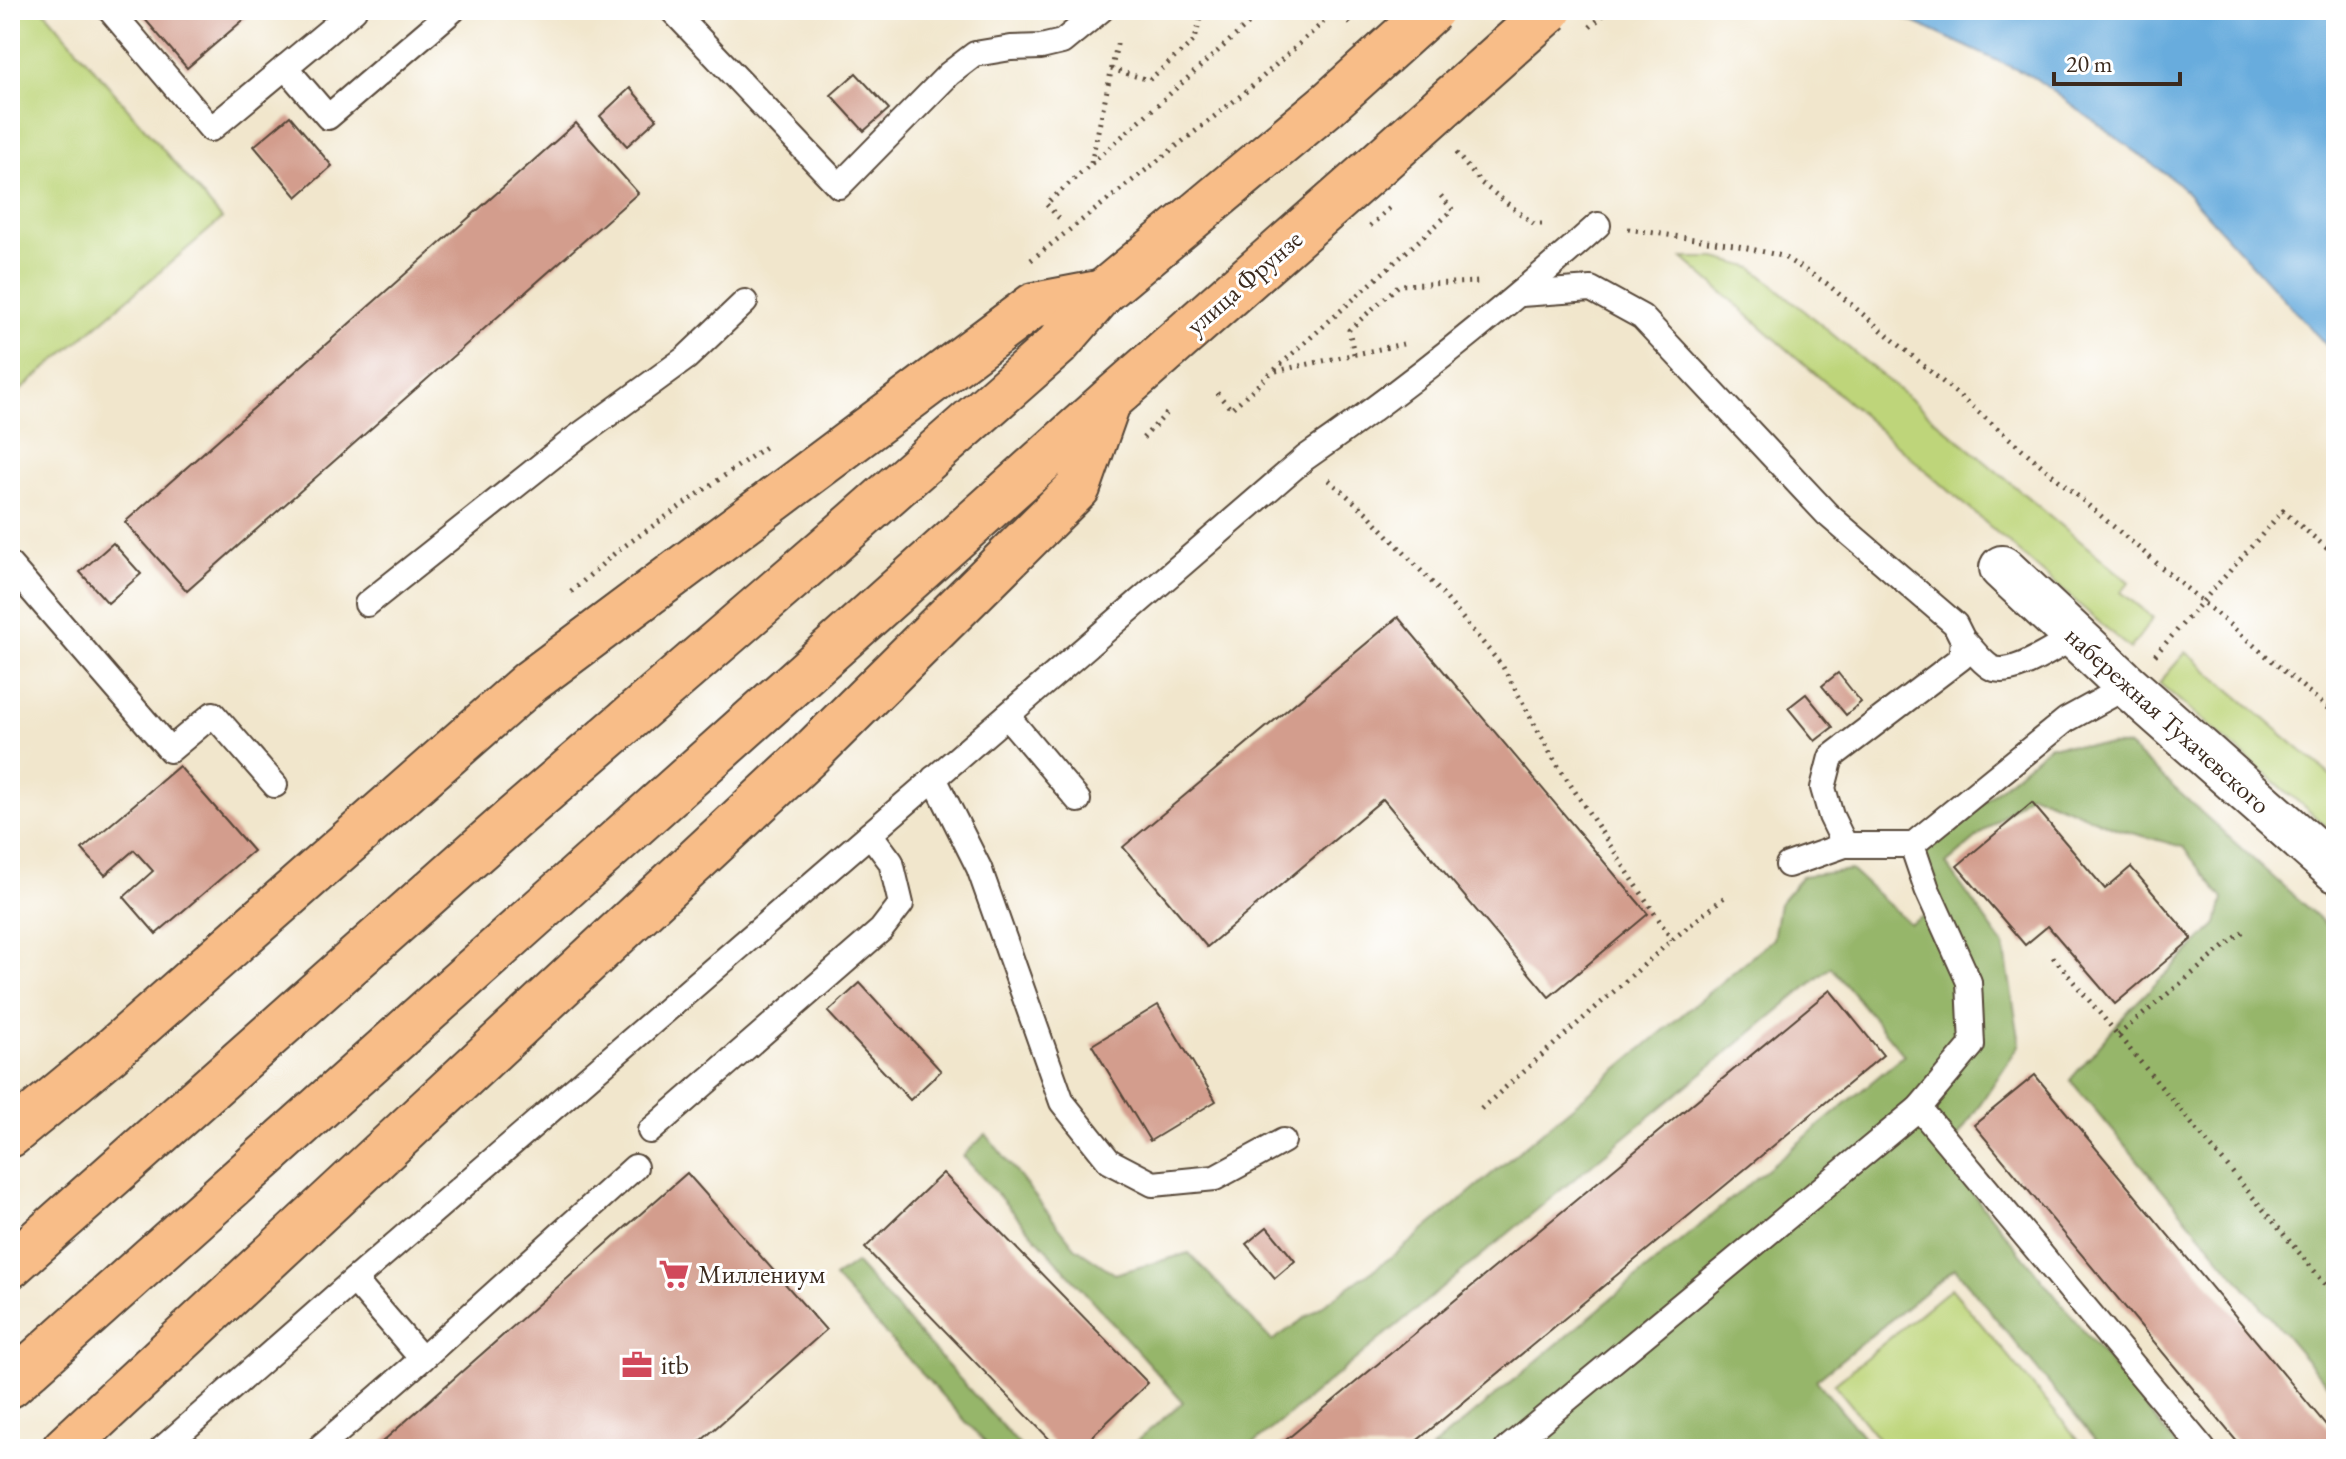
<svg xmlns="http://www.w3.org/2000/svg" width="2346" height="1459" viewBox="0 0 2346 1459" font-family="'EB Garamond',serif">
<style>
.green{fill:#bed57a;stroke:#7c804c;stroke-width:2}
.forest{fill:#96b66a;stroke:#687044;stroke-width:2}
.water{fill:#67acdd;stroke:#516b7e;stroke-width:2}
.building{fill:#d39d8d}
.lines{fill:none;stroke-linecap:round;stroke-linejoin:round}
.service-casing{stroke:#564638;stroke-width:28}
.minor-casing{stroke:#564638;stroke-width:48}
.primary-casing{stroke:#564638;stroke-width:48}
.path{stroke:#564638;stroke-width:5;stroke-dasharray:2 6;stroke-linecap:butt}
.service{stroke:#fff;stroke-width:24}
.minor{stroke:#fff;stroke-width:44}
.primary{stroke:#f8bd88;stroke-width:44}
.primary-bridge-casing{stroke:#564638;stroke-width:48;stroke-linecap:butt}
.path-bridge{stroke:#564638;stroke-width:5;stroke-dasharray:2 6;stroke-linecap:butt}
.primary-bridge{stroke:#f8bd88;stroke-width:44}
.labels{text-anchor:middle;dominant-baseline:central;stroke-width:6;stroke-linejoin:round;paint-order:stroke}
.street-label{font-size:26px;fill:#3b2a1e;stroke:#fff}
.poi-label{font-size:26px;fill:#3b2a1e;stroke:#fff;text-anchor:start}
</style>
<rect width="100%" height="100%" fill="#fff"/>
<filter id="ink" filterUnits="userSpaceOnUse"><feTurbulence type="fractalNoise" baseFrequency=".0125" numOctaves="2"/><feDisplacementMap in="SourceGraphic" scale="16" xChannelSelector="R" yChannelSelector="G"/><feConvolveMatrix kernelMatrix="1 2 1 2 8 2 1 2 1" color-interpolation-filters="sRGB"/></filter>
<filter id="wash" filterUnits="userSpaceOnUse"><feTurbulence type="fractalNoise" baseFrequency=".006" numOctaves="4" result="noise"/><feDisplacementMap in="SourceGraphic" scale="32" xChannelSelector="R" yChannelSelector="G"/><feGaussianBlur stdDeviation="1.8" result="paint"/><feColorMatrix in="noise" values="0 0 0 0 0 0 0 0 0 0 0 0 0 0 0 0 0 1.4 0 .05"/><feComposite in="paint" operator="in"/></filter>
<g filter="url(#wash)">
<rect width="100%" height="100%" fill="#f1e6cc"/>
<g class="green">
<path d="M22,10h22l178,209 -212,180v-379z"/>
<path d="M1683,258h33l37,10 369,308 7,6 -8,10 32,26 -23,31z"/>
<path d="M2186,652l150,128v54l-177,-151z"/>
<path d="M1951,1288l135,161h-199l-53,-65z"/>
</g>
<g class="forest">
<path d="M2050,745l78,1 208,188v461l-266,-315 60,-71 87,-85 6,-25 -40,-52 -65,-18 -88,-36 -84,71 58,82 16,98 -76,114 235,291h-77l-147,-181 -139,112 57,69h-442l473,-394 -73,-88 -584,482h-120l56,-47 -220,-246 23,-22 89,113 40,27 74,-21 83,88 125,-88 376,-314 6,-35 23,-28 49,-6 59,54 20,-12 -7,-58z"/>
<path d="M855,1263l168,186h-32l-157,-171z"/>
</g>
<path class="water" d="M1887,10h449v346l-159,-174 -142,-104z"/>
<g id="blocks">
<g class="building">
<path d="M137,10h118l-68,58z"/>
<path d="M856,73l33,36 -25,22 -33,-36z"/>
<path d="M630,88l27,31 -30,27 -27,-30z"/>
<path d="M290,116l42,50 -35,31 -43,-51z"/>
<path d="M576,123l62,70 -451,398 -62,-69z"/>
<path d="M113,543l28,31 -33,29 -28,-31z"/>
<path d="M1398,617l250,297 -99,83 -166,-198 -176,148 -84,-100z"/>
<path d="M1838,673l23,29 -15,13 -24,-29z"/>
<path d="M1806,694l27,33 -18,14 -27,-33z"/>
<path d="M179,766l74,85 -97,83 -32,-37 29,-26 -19,-21 -29,25 -23,-26z"/>
<path d="M2032,803l73,86 26,-22 61,72 -77,65 -67,-78 -23,19 -68,-79z"/>
<path d="M860,983l81,88 -31,29 -82,-88z"/>
<path d="M1830,990l53,65 -271,224 -205,170h-132z"/>
<path d="M1158,1005l58,96 -66,40 -58,-96z"/>
<path d="M2035,1075l301,362v12h-93l-269,-324z"/>
<path d="M687,1173l139,157 -134,119h-318z"/>
<path d="M943,1173l205,210 -69,66h-20l-194,-201z"/>
<path d="M1267,1227l28,34 -20,17 -29,-34z"/>
</g>
</g>
</g>
<g filter="url(#ink)">
<use href="#blocks" fill-opacity="0" stroke="#564638" stroke-width="2"/>
<g class="lines">
<g class="service-casing">
<g id="service">
<path d="M110,10l101,119 143,-119"/>
<path d="M672,10l167,176 110,-112 26,-20 36,-6 30,-1 21,-5 39,-32"/>
<path d="M285,67l43,50 125,-107"/>
<path d="M1521,294l70,-5 51,28 185,197 128,110 8,16 -2,18 -130,99 -8,31 8,28 14,29"/>
<path d="M10,565l160,185 43,-36 62,71"/>
<path d="M367,604l206,-164 113,-82 59,-56"/>
<path d="M1963,640c9,8 17,21 27,27 21,13 66,-21 86,-31"/>
<path d="M1007,716l71,84"/>
<path d="M934,778l45,90 83,234 47,59 44,23 62,-6 68,-37"/>
<path d="M1788,865l57,-20h67l154,-125 62,-34"/>
<path d="M1919,1108l284,341"/>
<path d="M650,1131l231,-201 20,-26 -10,-42 -21,-28"/>
<path d="M354,1280l68,79"/>
<path d="M162,1449l192,-169 951,-822c103,-71 200,-150 293,-233"/>
<path d="M318,1449l104,-90 213,-192"/>
<path d="M1507,1449l412,-341 53,-63 -3,-63 -42,-93 -15,-44"/>
</g>
</g>
<g class="minor-casing">
<path id="minor" d="M2002,568l126,118 208,184"/>
</g>
<g class="primary-casing">
<g id="primary">
<path d="M10,1135l98,-81 422,-372 504,-377 69,-13"/>
<path d="M10,1266l504,-448 315,-272 228,-201 46,-53 224,-187"/>
<path d="M10,1385l1100,-985 268,-236"/>
<path d="M64,1449l743,-692 271,-269 29,-82"/>
</g>
</g>
<g class="path">
<path d="M1273,10l4,4"/>
<path d="M1339,10l12,15"/>
<path d="M1111,69l38,11 46,-40 7,-30"/>
<path d="M1456,153l25,30 53,41h12"/>
<path d="M1091,163l27,-123"/>
<path d="M1059,218l-13,-14 218,-194"/>
<path d="M1628,229l106,16 48,11 44,27 510,432"/>
<path d="M1031,260l217,-170 89,-80"/>
<path d="M1354,354l-5,-24 50,-45 80,-3"/>
<path d="M1276,371l127,-27"/>
<path d="M1217,393l14,16 222,-199 -13,-15"/>
<path d="M1143,438l26,-27"/>
<path d="M1329,480l38,33 73,78 63,76 50,91 119,182"/>
<path d="M571,592l45,-40 149,-105"/>
<path d="M2155,655l128,-144 53,45"/>
<path d="M2053,957l283,340"/>
<path d="M2118,1035l128,-106"/>
<path d="M1481,1109l191,-169 55,-45"/>
</g>
<use href="#service" class="service"/>
<use href="#minor" class="minor"/>
<use href="#primary" class="primary"/>
<g class="primary-bridge-casing">
<g id="primary-bridge">
<path d="M1327,105l105,-95"/>
<path d="M1378,164l172,-154"/>
</g>
</g>
<g class="path-bridge">
<path d="M1590,27l19,-17"/>
<path d="M1370,226l23,-21"/>
</g>
<use href="#primary-bridge" class="primary-bridge"/>
</g>
</g>
<defs>
<g id="supermarket-bare" transform="scale(2.4)"><path d="M-6-5.5h2.5l.6 2H6L4.5 2H-2.5L-4.4-4H-6ZM-1.5 3.2a1.3 1.3 0 1 0 .1 0ZM3 3.2a1.3 1.3 0 1 0 .1 0Z" fill="#d1495b" stroke="#fff" stroke-width="2.5" paint-order="stroke"/></g>
<g id="office-bare" transform="scale(2.4)"><path d="M-6-3h4V-5.5h4V-3h4V5H-6ZM-1-4.5V-3h2v-1.5ZM-6 0V1H6V0Z" fill="#d1495b" stroke="#fff" stroke-width="2.5" paint-order="stroke"/></g>
</defs>
<g fill-rule="evenodd">
<use href="#supermarket-bare" x="674" y="1274"/>
<use href="#office-bare" x="637" y="1365"/>
</g>
<g class="labels">
<g class="street-label">
<text transform="translate(1244 282) rotate(-41)">улица Фрунзе</text>
<text transform="translate(2168 720) rotate(42)">набережная Тухачевского</text>
</g>
<g class="poi-label">
<text x="698" y="1274">Миллениум</text>
<text x="661" y="1365">itb</text>
</g>
</g>
<rect width="2346" height="1459" fill="none" stroke="#fff" stroke-width="40"/>
<path d="M2054 72v12h126v-12" fill="none" stroke="#3b2a1e" stroke-width="4"/>
<text x="2066" y="72" font-size="24" fill="#3b2a1e" stroke="#ffffff" stroke-width="6" paint-order="stroke">20 m</text>
</svg>
